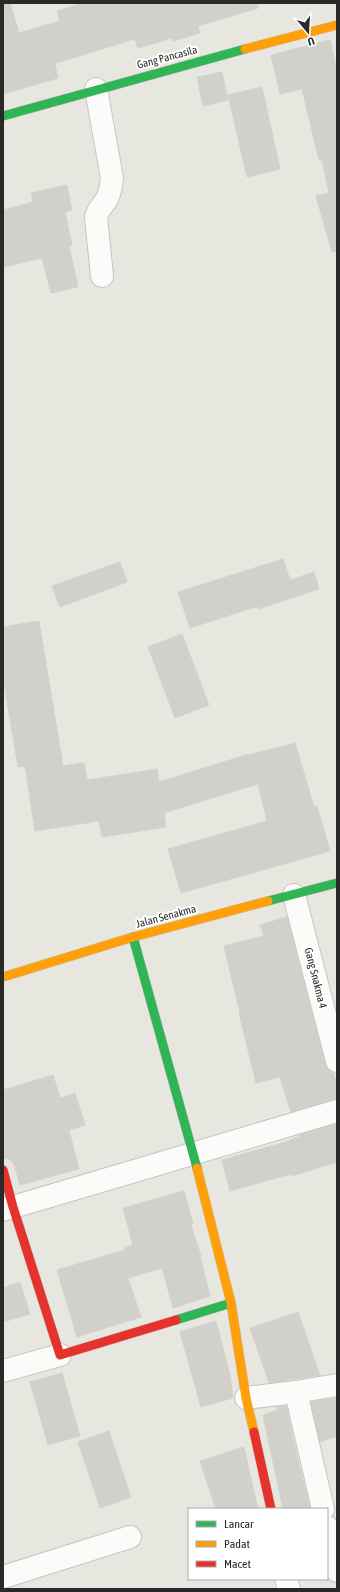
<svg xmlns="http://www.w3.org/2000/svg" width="340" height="1592" viewBox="0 0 340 1592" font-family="'Asap Condensed',sans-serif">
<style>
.building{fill:#d1d0ca;stroke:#d3d2cb}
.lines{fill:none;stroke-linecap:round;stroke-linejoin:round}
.street-casing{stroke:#c6c5c4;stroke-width:24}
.fast-casing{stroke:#c6c5c4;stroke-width:10}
.slow-casing{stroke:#c6c5c4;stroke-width:10}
.jam-casing{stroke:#c6c5c4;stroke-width:10}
.street{stroke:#fcfbfa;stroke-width:22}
.fast{stroke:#30b455;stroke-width:9}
.slow{stroke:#ff9f0a;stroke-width:9}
.jam{stroke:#e5322d;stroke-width:9}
.labels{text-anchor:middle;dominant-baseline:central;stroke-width:4;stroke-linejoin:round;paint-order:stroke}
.street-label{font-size:11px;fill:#292929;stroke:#fff}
</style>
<rect width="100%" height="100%" fill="#e8e7df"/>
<g class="building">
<path d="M3,3h7l9,30 41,-12 -3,-10 26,-8h175v5l-60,18 2,7 -27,8 -1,-3 -34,10 -3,-9 -79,24 -1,2 3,13 -55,16z"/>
<path d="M330,40l7,32v179l-5,1 -16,-56 13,-3 -7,-33h-3l-17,-71 -22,5 -9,-39z"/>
<path d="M222,72l6,28 -25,6 -6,-29z"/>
<path d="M262,87l18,82 -33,8 -19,-82z"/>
<path d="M67,185l5,25 -7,2 7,33 -3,1 9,41 -27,6 -9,-35 -39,9v-57l30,-8 -2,-9z"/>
<path d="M283,559l7,21 24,-8 5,17 -61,20v-3l-68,22 -12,-36z"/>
<path d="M120,562l7,20 -67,25 -8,-21z"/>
<path d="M39,621l24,145 21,-3 3,17 70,-11 2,13 90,-28v1l46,-12 19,64 3,-1 13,45 -149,42 -13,-44 99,-28 -9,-37 -94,29 2,14 -64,10 -3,-16 -64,10 -10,-65 -7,1 -15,-89v-51z"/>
<path d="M182,634l27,71 -34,13 -27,-71z"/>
<path d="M287,917l38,147 3,5 5,4 4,11v15l-46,13 -11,-35 -24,6 -17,-70h1l-16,-67 40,-10 -4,-11z"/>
<path d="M53,1075l7,23 15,-5 10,32 -16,5 10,39 -59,16 -5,-18 -3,-6 -9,-4v-67z"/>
<path d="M337,1124v38l-45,14 -1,-2 -61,17 -8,-31 60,-17 17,-6v-2z"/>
<path d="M184,1191l9,33 -2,1 10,31 -1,1 10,39 -37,12 -11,-40 -34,10 13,39 -64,20 -20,-67 68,-20v-2l8,-3 -10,-37z"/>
<path d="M20,1282l10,32 -27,8v-34z"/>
<path d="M298,1312l22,63 -51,8 -19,-55z"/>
<path d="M216,1321l14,54 3,23 -32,9 -21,-75z"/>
<path d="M62,1373l18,63 -32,9 -18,-63z"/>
<path d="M337,1398v38l-17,6 -9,-40z"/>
<path d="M286,1406l10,45 14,58h-27l-20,-94 15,-5 -1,-3z"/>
<path d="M109,1431l22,66 -31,11 -22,-66z"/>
<path d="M244,1447l14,62h-42l-16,-48z"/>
</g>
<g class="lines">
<g class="street-casing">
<g id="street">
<path d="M96,89l16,89c-1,5 -1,11 -3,16 -3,9 -10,13 -13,23l6,59"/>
<path d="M294,895l43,166"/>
<path d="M3,1210l334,-99"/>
<path d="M3,1371l57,-16"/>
<path d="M296,1392l27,117"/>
<path d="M246,1398l50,-6 41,-7"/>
<path d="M327,1527l10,44"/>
<path d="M3,1577l127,-40"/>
<path d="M286,1579l3,10"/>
</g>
</g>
<g class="fast-casing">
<g id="fast">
<path d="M3,116l242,-67"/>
<path d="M268,901l69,-18"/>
<path d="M133,937l64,231"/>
<path d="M176,1320l55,-17"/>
</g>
</g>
<g class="slow-casing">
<g id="slow">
<path d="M245,49l92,-24"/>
<path d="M3,977l130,-40 135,-36"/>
<path d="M197,1168l34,135 15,95 8,34"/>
</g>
</g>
<g class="jam-casing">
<g id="jam">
<path d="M3,1170l10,37 47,148 116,-35"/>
<path d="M254,1432l17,77"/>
</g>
</g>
<use href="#street" class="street"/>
<use href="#fast" class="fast"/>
<use href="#slow" class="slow"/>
<use href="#jam" class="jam"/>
</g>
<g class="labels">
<g class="street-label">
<text transform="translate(167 57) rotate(-15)">Gang Pancasila</text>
<text transform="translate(166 916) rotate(-15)">Jalan Senakma</text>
<text transform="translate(316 978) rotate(76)">Gang Snakma 4</text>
</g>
</g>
<rect width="340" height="1592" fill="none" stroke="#292929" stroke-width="8"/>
<rect x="188" y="1508" width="140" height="72" fill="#ffffff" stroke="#a9a9a9"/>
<rect x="196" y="1521" width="20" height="6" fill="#30b455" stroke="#a9a9a9"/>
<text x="224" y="1528" font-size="12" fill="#292929">Lancar</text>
<rect x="196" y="1541" width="20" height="6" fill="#ff9f0a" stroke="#a9a9a9"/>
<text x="224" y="1548" font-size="12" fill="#292929">Padat</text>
<rect x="196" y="1561" width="20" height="6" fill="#e5322d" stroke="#a9a9a9"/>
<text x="224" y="1568" font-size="12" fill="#292929">Macet</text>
<g transform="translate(308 32) rotate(162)" stroke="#ffffff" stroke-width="3" paint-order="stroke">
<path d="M0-3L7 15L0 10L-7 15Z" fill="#292929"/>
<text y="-6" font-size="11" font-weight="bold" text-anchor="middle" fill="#292929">U</text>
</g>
</svg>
